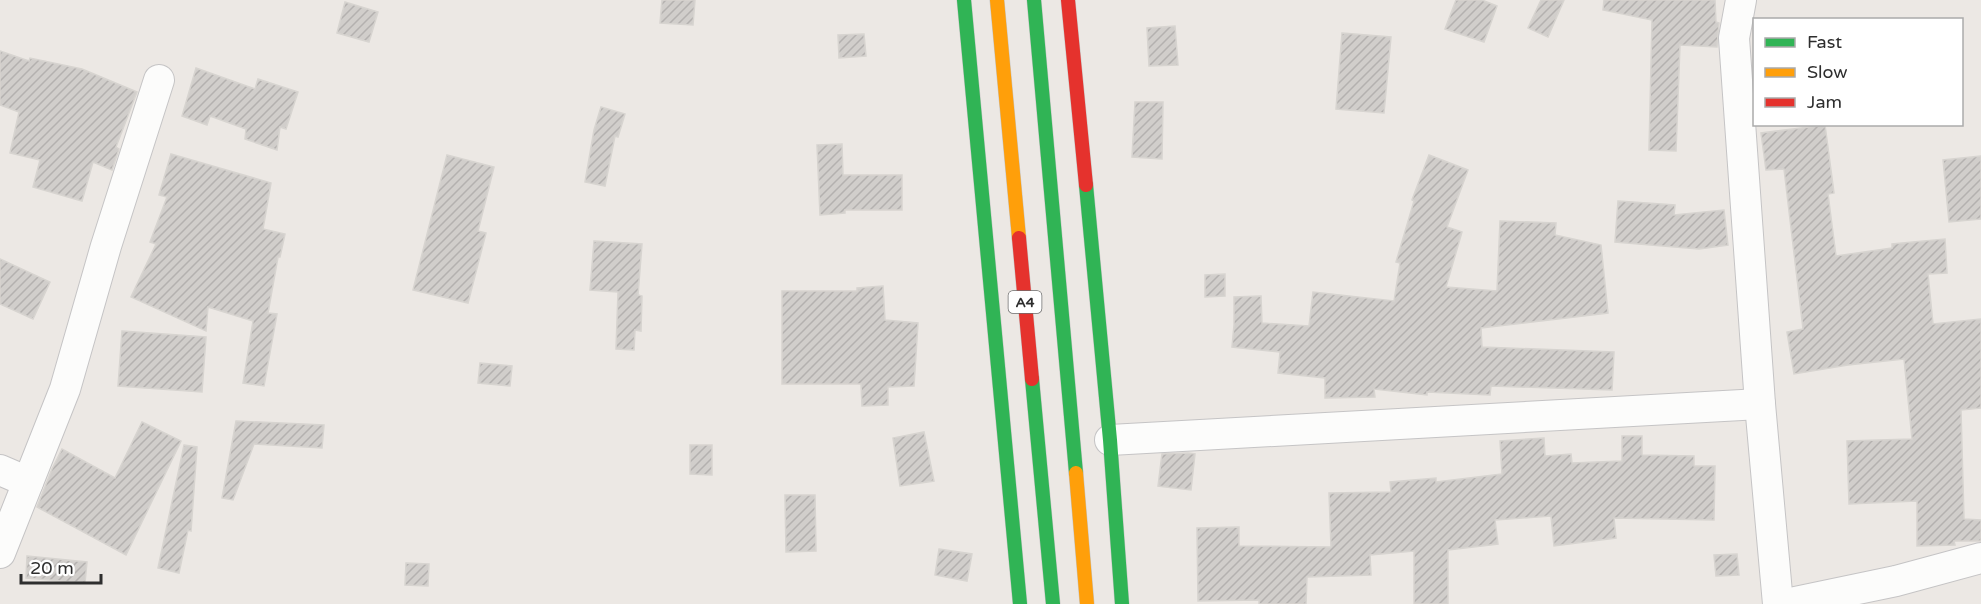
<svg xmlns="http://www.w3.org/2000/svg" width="1981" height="604" viewBox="0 0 1981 604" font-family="'Varela Round',sans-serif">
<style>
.building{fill:url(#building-hatch);stroke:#d7d4d0;stroke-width:1.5}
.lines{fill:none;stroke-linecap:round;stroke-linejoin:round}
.street-casing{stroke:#c5c4c5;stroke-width:32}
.fast-casing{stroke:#c6c5c4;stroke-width:15}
.slow-casing{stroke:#c6c5c4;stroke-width:15}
.jam-casing{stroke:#c6c5c4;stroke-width:15}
.street{stroke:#fcfcfb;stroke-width:30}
.fast{stroke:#30b455;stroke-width:14}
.slow{stroke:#ff9f0a;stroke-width:14}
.jam{stroke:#e5322d;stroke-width:14}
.labels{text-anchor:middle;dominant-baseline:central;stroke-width:6;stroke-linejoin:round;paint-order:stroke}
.shield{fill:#fff;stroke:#6d6d6d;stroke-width:1.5}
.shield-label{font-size:14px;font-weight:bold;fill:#2e2e2e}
</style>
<defs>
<pattern id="building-hatch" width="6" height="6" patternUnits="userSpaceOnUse" patternTransform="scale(1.5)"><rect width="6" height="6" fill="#d1cecb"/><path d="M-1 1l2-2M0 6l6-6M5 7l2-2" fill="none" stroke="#b4b1af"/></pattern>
</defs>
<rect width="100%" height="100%" fill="#ece8e4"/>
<g class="building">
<path d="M662,0h33l-2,25 -33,-2z"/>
<path d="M1456,0h26l15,6 -13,36 -39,-13z"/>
<path d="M1541,0h23l-16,37 -20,-9z"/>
<path d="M1604,0h111l1,22 3,1 -2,24 -37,-2 -4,106 -27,-1 3,-130 -49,-10z"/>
<path d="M345,2l33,10 -9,30 -32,-9z"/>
<path d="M1175,26l3,39 -29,1 -2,-38z"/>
<path d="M1342,33l49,4 -7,76 -48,-4z"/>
<path d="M864,34l2,22 -27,2 -1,-23z"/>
<path d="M0,51l29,10 1,-3 52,11 55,23 -21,55 3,2 -7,21 -19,-8 -11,39 -49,-14 7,-27 -30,-7 9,-41 -19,-7z"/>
<path d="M196,68l59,21 3,-10 40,13 -12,37 -6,-2 -3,23 -32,-11 1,-10 -36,-13 -3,9 -25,-9z"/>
<path d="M1135,102h28l-1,57 -30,-2z"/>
<path d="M601,107l24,7 -7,23 -3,-1 -10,50 -20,-4 9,-52z"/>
<path d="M1825,125l9,68 -6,1 8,62 56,-8v-4l53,-5 2,34 -19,1 5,50 48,-5v89l-20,2 3,109 17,1v21h-27l1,4 -38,1v-45l-68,3 -2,-63 65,-2 -8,-80 -56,6 -54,9 -7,-42 16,-3 -19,-160 -18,1 -5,-37z"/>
<path d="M842,144l1,31h59v35h-57v3l-25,2 -3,-70z"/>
<path d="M171,154l100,29 -8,46 22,5 -5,23h-2l-10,56 9,1 -13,72 -21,-3 10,-62 -45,-14 -2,24 -75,-34 25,-53 -6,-2 17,-45 -8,-2z"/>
<path d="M447,155l47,12 -16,64 8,2 -18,70 -55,-13z"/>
<path d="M1429,155l39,15 -21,57 15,5 -16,55 51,4 3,-70 56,2 -1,12 46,10 7,68 -127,15 1,19 132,5 -2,38 -121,-4 -1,9 -63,-3v3l-53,-6 1,8 -50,1v-20l-47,-5 2,-21 -48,-5 2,-22v-28l27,-1 1,27 47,3 4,-34 81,9 6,-38 -4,-1 18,-61 -2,-1z"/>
<path d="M1981,156v63l-32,3 -6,-62z"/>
<path d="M1618,201l57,4 -1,10 50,-5 4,35 -29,4 -84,-7z"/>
<path d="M594,241l48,3 -4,51 4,1 -1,35 -6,-1 -1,20 -18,-1 2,-57 -28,-2z"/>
<path d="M0,259l50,23 -17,37 -33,-15z"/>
<path d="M1225,274v22l-20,1v-22z"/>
<path d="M883,286l2,34 33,3 -4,63 -26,1v18l-26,1 -1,-22h-79v-93h75v-3z"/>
<path d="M122,331l84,6 -4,55 -84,-6z"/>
<path d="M480,363l32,3 -2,20 -32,-3z"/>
<path d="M236,421l88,4 -2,23 -68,-4 -21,56 -11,-2z"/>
<path d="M142,422l39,19 -55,114 -89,-48 15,-38 10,-20 53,29z"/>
<path d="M924,432l10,49 -34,5 -7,-48z"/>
<path d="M1622,436h20v19l52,1v10h21l-1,54 -100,-2 2,20 -62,8 -3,-30 -56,4 3,24 -50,6v54h-34v-53l-44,4 1,20 -64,2 -1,27h-47v-4l-61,1 -1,-73 42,-1v19l92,1 -2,-54 62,-1 -1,-10 46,-4v4l66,-8 -2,-33 44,-3 1,18 26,-2 1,9 50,-2z"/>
<path d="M184,445l13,2 -6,84 -3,-1 -9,43 -21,-5z"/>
<path d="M690,445h22v30l-22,-1z"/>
<path d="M1188,453l7,1 -4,36 -33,-4 4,-32z"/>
<path d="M785,495h30l1,56 -30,1z"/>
<path d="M939,549l33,5 -5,27 -32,-6z"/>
<path d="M1737,554l2,21 -23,1 -2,-21z"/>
<path d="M27,556l60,6 -2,21 -59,-5z"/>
<path d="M406,563l23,1 -1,22 -23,-1z"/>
</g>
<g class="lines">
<g class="street-casing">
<g id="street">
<path d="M1741,0l-7,38 26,366 18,200"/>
<path d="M1110,440l650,-36"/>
<path d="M0,470l28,12"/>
<path d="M0,553l65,-164 41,-143 53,-166"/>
<path d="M1786,604l110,-23 85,-23"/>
</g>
</g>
<g class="fast-casing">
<g id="fast">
<path d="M964,0l56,604"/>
<path d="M1034,0l42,473"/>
<path d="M1086,185l24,255 12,164"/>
<path d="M1032,379l21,225"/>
</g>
</g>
<g class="slow-casing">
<g id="slow">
<path d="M997,0l22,238"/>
<path d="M1076,473l11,131"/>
</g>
</g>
<g class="jam-casing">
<g id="jam">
<path d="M1068,0l18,185"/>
<path d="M1019,238l13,141"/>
</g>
</g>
<use href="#street" class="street"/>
<use href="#fast" class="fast"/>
<use href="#slow" class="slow"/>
<use href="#jam" class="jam"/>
</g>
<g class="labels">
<rect class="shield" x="1008.5" y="291" width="33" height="22" rx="4.5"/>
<g class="shield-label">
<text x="1025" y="302">A4</text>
</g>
</g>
<rect x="1753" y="18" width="210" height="108" fill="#ffffff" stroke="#ababab" stroke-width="1.5"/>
<rect x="1765" y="38" width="30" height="9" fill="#30b455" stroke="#ababab" stroke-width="1.5"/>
<text x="1807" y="48" font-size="18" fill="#2e2e2e">Fast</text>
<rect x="1765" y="68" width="30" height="9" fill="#ff9f0a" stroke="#ababab" stroke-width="1.5"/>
<text x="1807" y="78" font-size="18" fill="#2e2e2e">Slow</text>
<rect x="1765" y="98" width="30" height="9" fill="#e5322d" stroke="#ababab" stroke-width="1.5"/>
<text x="1807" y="108" font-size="18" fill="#2e2e2e">Jam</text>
<path d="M21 574v9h80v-9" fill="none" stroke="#2e2e2e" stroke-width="3"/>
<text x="30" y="574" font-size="18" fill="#2e2e2e" stroke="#ffffff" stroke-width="4.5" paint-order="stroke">20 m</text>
</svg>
